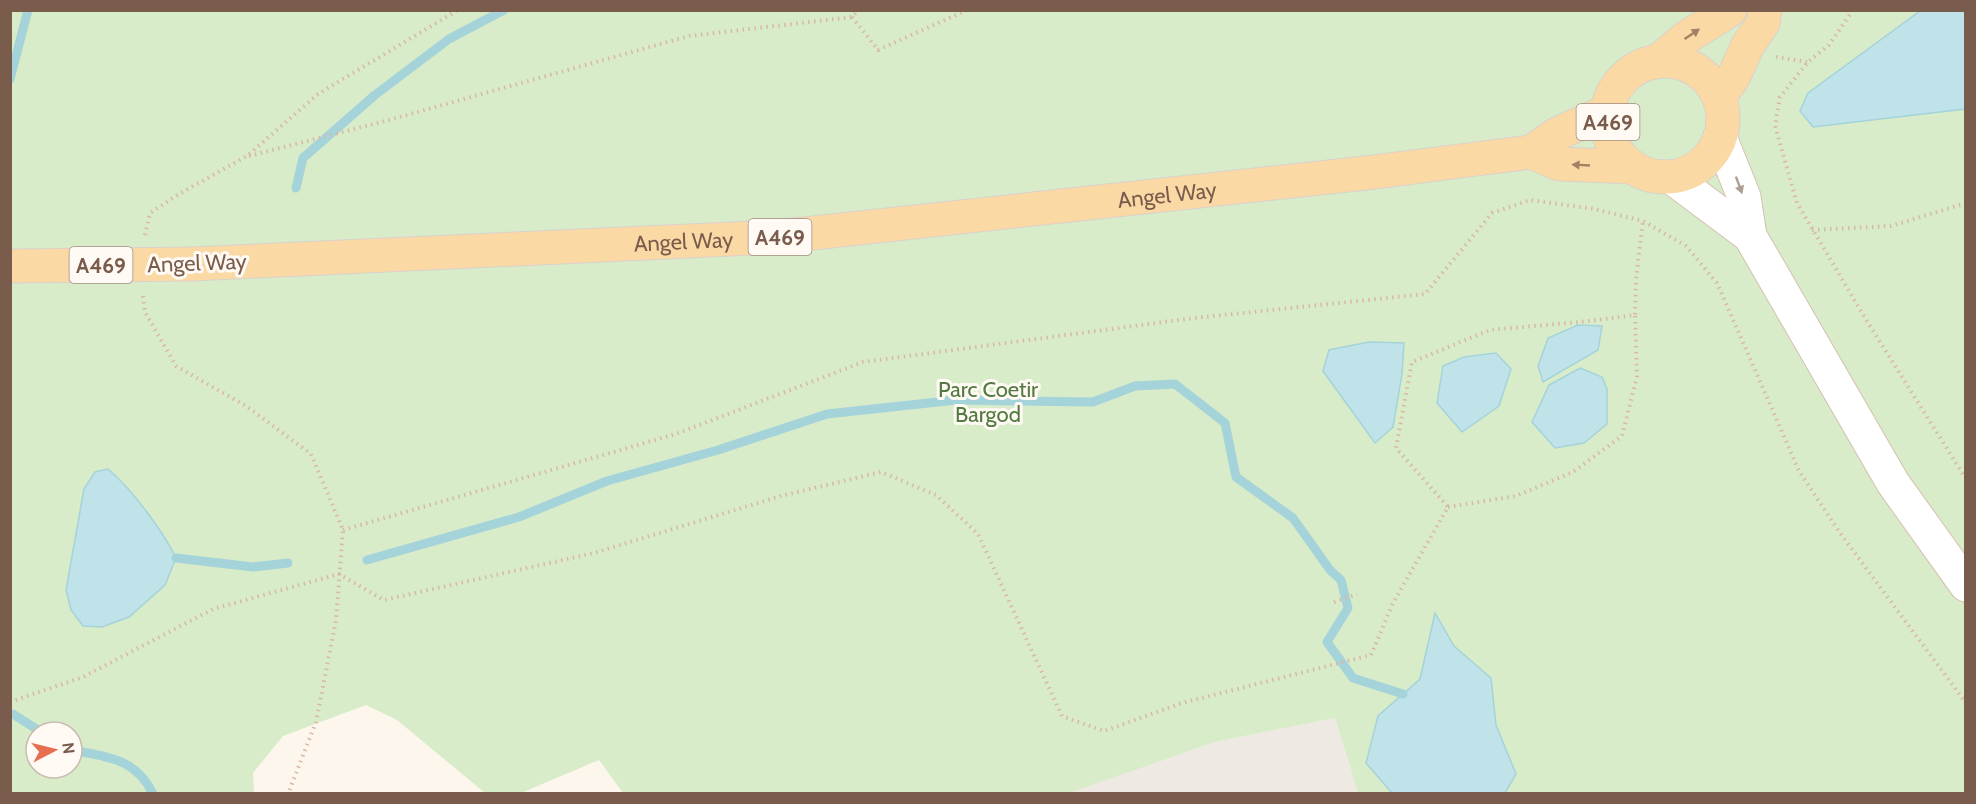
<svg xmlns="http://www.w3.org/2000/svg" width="1976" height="804" viewBox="0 0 1976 804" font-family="Cabin,sans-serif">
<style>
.industrial{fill:#efe9e4}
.green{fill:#d8ecc9;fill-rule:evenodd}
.water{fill:#bfe3e8;stroke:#a5d3da;stroke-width:1.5}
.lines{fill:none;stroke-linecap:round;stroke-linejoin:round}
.stream{stroke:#a5d3da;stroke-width:9}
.secondary-casing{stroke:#d6c0b0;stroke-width:35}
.primary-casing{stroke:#dad1cd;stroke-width:35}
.path{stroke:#d9b8a5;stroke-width:4;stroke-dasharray:1.5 4.5;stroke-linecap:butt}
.secondary{stroke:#fff;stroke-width:33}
.primary{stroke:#fbd9a5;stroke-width:33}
.primary-bridge-casing{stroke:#dad1cd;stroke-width:35;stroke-linecap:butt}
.primary-bridge{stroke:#fbd9a5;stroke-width:33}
.oneway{fill:#a18267}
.oneway2{fill:#af9d94}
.labels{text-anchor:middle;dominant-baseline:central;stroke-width:6;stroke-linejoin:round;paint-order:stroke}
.shield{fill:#fffaf3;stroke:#a28b7f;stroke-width:1.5}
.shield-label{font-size:21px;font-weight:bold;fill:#7a5c4d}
.street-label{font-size:22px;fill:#7a5c4d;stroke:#fffaf3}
.park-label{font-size:22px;fill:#537a41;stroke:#fffaf3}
</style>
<rect width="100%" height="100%" fill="#fdf6ec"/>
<path class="industrial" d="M1335,718l23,75 -289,1 7,-5 139,-47z"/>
<path class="green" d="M10,11h1955v782h-607l-23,-75 -120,24 -146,51h-446l-24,-33 -78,33h-36l-88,-73 -31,-15 -83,31 -30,37 1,20h-243zM36,732h36v36h-36z"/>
<g class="water">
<path d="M1920,11h45v98l-152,18 -13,-16 8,-18z"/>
<path d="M1578,325l24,1 -4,24 -55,32 -5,-16 10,-28z"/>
<path d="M1369,342l35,1 -2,31 -9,53 -18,16 -52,-72 6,-21z"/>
<path d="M1496,353l15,16 -12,37 -37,26 -25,-29 6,-37 21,-9z"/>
<path d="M1580,368l22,9 5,12v35l-23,19 -29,5 -23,-26 17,-37z"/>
<path d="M108,469c23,19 55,62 68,89l-11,27 -36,32 -27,10 -19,-1 -12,-16 -5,-20 18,-101 11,-17z"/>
<path d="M1435,613l19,33 37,32 5,47 20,49 -11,19h-113l-26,-30 12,-47 42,-37z"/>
</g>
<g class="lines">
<g class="stream">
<path d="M10,79l18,-69"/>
<path d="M296,188l7,-30 72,-63 74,-56 55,-29"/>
<path d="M176,558l77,9 35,-4"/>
<path d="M367,560l152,-43 88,-36 111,-31 109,-36 129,-14 137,2 42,-16 40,-2 50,39 11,54 57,41 37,52 11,10 7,28 -21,34 26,36 50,16"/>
<path d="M13,714l28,18"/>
<path d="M72,750c35,7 64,8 81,44"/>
</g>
<g class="secondary-casing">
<g id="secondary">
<path d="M1720,137l24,60 6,39 143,247 73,102"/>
<path d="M1671,177l79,59"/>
</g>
</g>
<g class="primary-casing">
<g id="primary">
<circle cx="1665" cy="119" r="58"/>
<path d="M1657,62l30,-25 43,-27"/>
<path d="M1719,97l14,-19 15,-33 15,-22 2,-13"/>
<path d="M1531,152l28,12 74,3"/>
<path id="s1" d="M192,264l584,-27 590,-64 165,-21 26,-18 51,-23"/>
</g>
</g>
<g class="path">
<path d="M1853,10l-24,35 -21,17 -28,35 -5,29 22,77 68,115 101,161"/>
<path d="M852,17l26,33 89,-40"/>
<path d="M1776,57l31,5"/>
<path d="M249,156l140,-36 300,-84 163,-19 6,-7"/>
<path d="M1812,230l79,-4 75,-23"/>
<path d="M145,235l5,-22 29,-19 68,-38 71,-62 140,-84"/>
<path d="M143,296l2,16 31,54 70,40 65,48 32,76 -7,90 -20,102 -28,72"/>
<path d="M1448,507l68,-11 57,-24 49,-36 15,-60 -2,-61"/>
<path d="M343,530l333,-96 187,-72 331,-44 231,-24 67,-81 38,-13 64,9 49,12 43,25 31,37 82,188 41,62 126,170"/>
<path d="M1334,602l23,-8"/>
<path d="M10,702l73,-25 130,-68 126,-35 45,26 210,-47 187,-57 100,-24 55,23 42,39 84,182 42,15 78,-28 189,-48 22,-52 55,-96 -52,-59 16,-86 78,-32 90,-8 55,-7 1,-36 7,-58"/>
</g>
<use href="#secondary" class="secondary"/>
<use href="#primary" class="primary"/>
<g class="primary-bridge-casing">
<path id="primary-bridge" d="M10,266l182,-2"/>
</g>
<use href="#primary-bridge" class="primary-bridge"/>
</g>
<defs><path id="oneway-solid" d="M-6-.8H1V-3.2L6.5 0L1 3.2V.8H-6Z" transform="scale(1.5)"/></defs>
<g class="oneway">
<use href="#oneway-solid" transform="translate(1692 34) rotate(-34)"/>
<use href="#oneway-solid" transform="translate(1581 165) rotate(-177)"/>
</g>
<use class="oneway2" href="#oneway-solid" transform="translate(1739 185) rotate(70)"/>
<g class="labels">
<g class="shield">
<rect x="1576.5" y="104" width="63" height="36" rx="4.5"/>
<rect x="748.5" y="219" width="63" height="36" rx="4.5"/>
<rect x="69.5" y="247" width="63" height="36" rx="4.5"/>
</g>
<g class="shield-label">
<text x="1608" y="122">A469</text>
<text x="780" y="237">A469</text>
<text x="101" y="265">A469</text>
</g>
<g class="street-label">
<text stroke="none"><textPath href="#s1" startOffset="978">Angel Way</textPath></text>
<text stroke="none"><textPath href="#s1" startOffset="492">Angel Way</textPath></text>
<text transform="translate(197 263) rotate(-2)">Angel Way</text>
</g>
<g class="park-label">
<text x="988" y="389">Parc Coetir<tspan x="988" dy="25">Bargod</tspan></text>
</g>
</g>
<rect width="1976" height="804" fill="none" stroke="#7a5c4d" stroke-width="24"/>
<g transform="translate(54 750) rotate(83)"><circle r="28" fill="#fffaf3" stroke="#cabbb1" stroke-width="1.5"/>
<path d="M0-4.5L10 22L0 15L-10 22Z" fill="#e76f51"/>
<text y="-9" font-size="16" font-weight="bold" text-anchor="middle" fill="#7a5c4d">N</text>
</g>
</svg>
